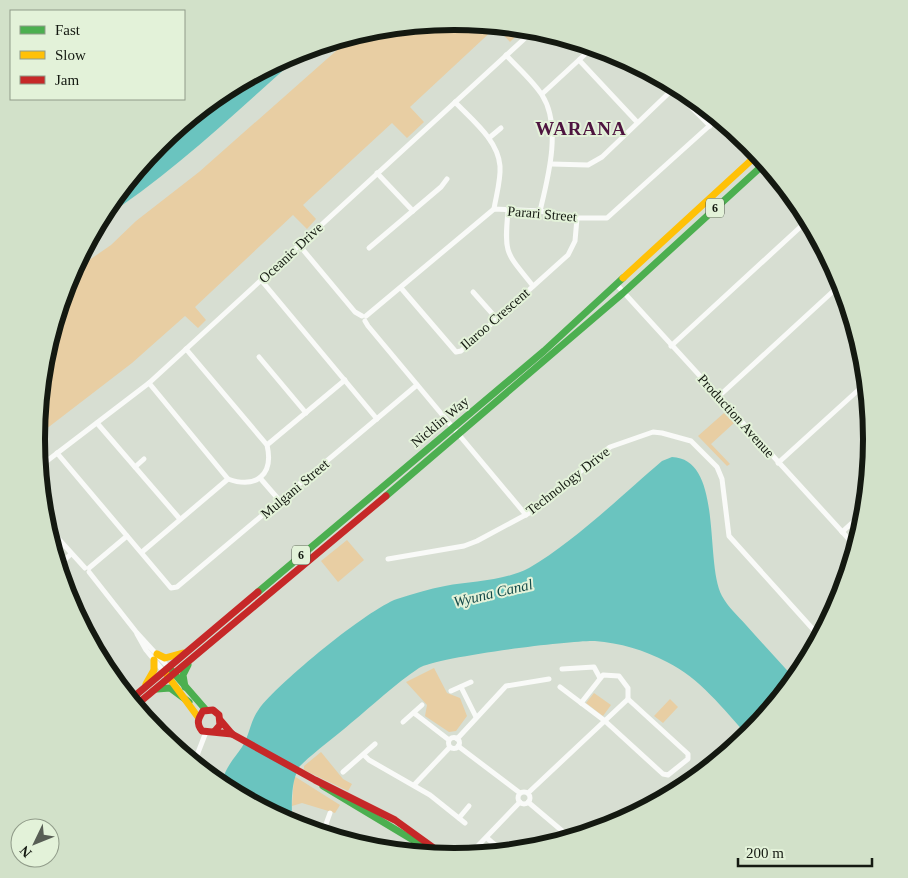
<svg xmlns="http://www.w3.org/2000/svg" width="908" height="878" viewBox="0 0 908 878" font-family="'Times New Roman',serif">
<style>
.green{fill:#e8cea3}
.water{fill:#6ac4bf}
.lines{fill:none;stroke-linecap:round;stroke-linejoin:round}
.street{stroke:#f9faf8;stroke-width:5}
.fast{stroke:#4caf50;stroke-width:7}
.slow{stroke:#ffc107;stroke-width:7}
.jam{stroke:#c62828;stroke-width:7}
.labels{text-anchor:middle;dominant-baseline:central;stroke-width:4;stroke-linejoin:round;paint-order:stroke}
.shield{fill:#e3f2d9;stroke:#525a4d;stroke-width:1}
.shield-label{font-size:12px;font-weight:bold;fill:#141911}
.street-label{font-size:14px;fill:#141911;stroke:#e3f2d9}
.water-label{font-size:15px;font-style:italic;fill:#164b4a;stroke:#e3f2d9}
.district-label{font-size:19px;font-weight:bold;letter-spacing:1px;fill:#4e153f;stroke:#e3f2d9}
.rim{fill:none;stroke:#141911;stroke-width:6}
</style>
<rect width="100%" height="100%" fill="#d7ded2"/>
<g class="green">
<path d="M454,21l57,6 7,7 -8,8 -14,-15 -86,80 14,15 -17,16 -15,-15 -89,82 13,14 -9,10 -14,-14 -98,92 11,13 -8,8 -13,-12 -53,47 -95,73 7,-79 28,-85 39,-27 25,-24 63,-49 155,-137 19,-6z"/>
<path d="M724,413l10,10 -23,21 19,20 -3,2 -29,-30z"/>
<path d="M347,540l17,20 -26,22 -17,-21z"/>
<path d="M434,668l13,25 13,5 7,18 -11,15 -7,1 -24,-16 2,-11 -21,-23z"/>
<path d="M594,693l17,12 -8,11 -17,-13z"/>
<path d="M670,699l8,8 -15,16 -9,-7z"/>
<path d="M321,752l22,27 9,5 -4,7 -44,-21v-4z"/>
<path d="M294,776l46,29 -5,8 -33,-10 -10,3z"/>
</g>
<g class="water">
<path d="M307,49c-67,59 -132,123 -207,171l7,-13 52,-64 63,-52 72,-38z"/>
<path d="M672,457c52,2 32,105 50,139 6,11 16,20 24,29 16,18 33,36 49,54l-47,57c-25,-27 -48,-58 -81,-74 -23,-12 -47,-19 -72,-21 -24,-1 -159,16 -176,27 -24,16 -46,37 -68,55 -17,15 -36,28 -52,44 -9,18 -7,37 -7,57l-70,-38c1,-16 11,-26 20,-39 8,-12 8,-26 17,-38 19,-26 109,-100 138,-110 16,-5 32,-10 48,-13 27,-5 59,-5 84,-18 45,-26 93,-73 133,-107z"/>
</g>
<g class="lines">
<g class="street">
<path d="M506,55c12,13 27,26 36,40 20,31 6,83 -2,116"/>
<path d="M579,60l58,62"/>
<path d="M664,80l46,46"/>
<path d="M542,94l51,-47"/>
<path d="M455,102c17,18 43,38 45,64 1,14 -4,30 -6,43"/>
<path d="M489,138l12,-10"/>
<path d="M551,164l37,1 14,-8 71,-68"/>
<path d="M377,173l36,38"/>
<path d="M508,211c-4,44 -2,41 25,75"/>
<path d="M299,245l56,67 7,4"/>
<path d="M369,248l72,-61 6,-8"/>
<path d="M261,280l116,139"/>
<path d="M617,285l239,262"/>
<path d="M401,288l55,64 5,-1 107,-96 7,-14 2,-23"/>
<path d="M473,292l24,27"/>
<path d="M366,316l128,-107 46,2 37,7h30l111,-100"/>
<path d="M365,321l3,5 158,189"/>
<path d="M671,346l137,-126"/>
<path d="M259,357l47,56"/>
<path d="M149,383l79,96c28,10 46,-4 39,-34l-81,-96"/>
<path d="M718,397l123,-113"/>
<path d="M97,423l82,95"/>
<path d="M267,445l78,-65"/>
<path d="M57,453l114,135 6,-1 240,-202"/>
<path d="M778,463l88,-80"/>
<path d="M39,467l110,-84 386,-354"/>
<path d="M135,467l9,-8"/>
<path d="M260,478l20,23"/>
<path d="M45,524l40,44"/>
<path d="M842,532l23,-21"/>
<path d="M142,552l86,-73"/>
<path d="M388,559l76,-13 13,-5 54,-29 79,-65 43,-15 9,1 29,8 26,26 5,12 7,57 91,101"/>
<path d="M58,566l13,-12"/>
<path d="M89,568l38,-32"/>
<path d="M89,572l48,61 32,35"/>
<path d="M137,634l9,16 18,22"/>
<path d="M562,669l32,-2 6,11"/>
<path d="M461,687l15,30"/>
<path d="M560,687l45,34 58,53 5,1 20,-16v-5l-60,-55"/>
<path d="M451,691l20,-9"/>
<path d="M414,713l35,27"/>
<path d="M403,722l19,-17"/>
<circle cx="454" cy="743" r="5.5"/>
<path d="M457,739l49,-53 43,-7"/>
<path d="M458,746l62,47"/>
<path d="M364,755l5,5 61,35 35,28"/>
<path d="M194,763l12,-31"/>
<path d="M343,772l32,-28"/>
<path d="M414,785l36,-38"/>
<circle cx="524" cy="798" r="6"/>
<path d="M528,793l100,-94v-11l-9,-12 -16,-1 -22,28"/>
<path d="M528,802l39,33"/>
<path d="M459,818l10,-12"/>
<path d="M326,828l26,15"/>
<path d="M326,835v-11l4,-11"/>
<path d="M487,838l16,14"/>
<path d="M469,855l51,-53"/>
</g>
<g class="fast">
<path d="M386,496l237,-203 142,-130"/>
<path d="M258,592l286,-241 79,-73"/>
<path d="M172,671l34,39"/>
<path d="M185,687l-2,-12 5,-10"/>
<path d="M157,689l13,-1 19,14"/>
<path d="M323,786l90,54 18,14"/>
</g>
<g class="slow">
<path d="M623,278l135,-124"/>
<path d="M157,654l8,4 18,-5"/>
<path d="M167,675l31,42"/>
<path d="M146,684l8,-14v-10"/>
<path d="M644,809l18,-14 53,-32"/>
</g>
<g class="jam">
<path d="M130,700l128,-108"/>
<path d="M135,706l251,-210"/>
<path d="M221,721l11,13 83,46 80,40 50,36"/>
<path d="M214,732l6,-7 -1,-10 -6,-5 -10,1c-5,8 -7,12 -1,20l30,3"/>
</g>
</g>
<g class="labels">
<g class="shield">
<rect x="706" y="198.5" width="18" height="19" rx="4"/>
<rect x="292" y="545.5" width="18" height="19" rx="4"/>
</g>
<g class="shield-label">
<text x="715" y="208">6</text>
<text x="301" y="555">6</text>
</g>
<g class="street-label">
<text transform="translate(542 214) rotate(5)">Parari Street</text>
<text transform="translate(291 253) rotate(-43)">Oceanic Drive</text>
<text transform="translate(495 319) rotate(-41)">Ilaroo Crescent</text>
<text transform="translate(736 416) rotate(48)">Production Avenue</text>
<text transform="translate(440 422) rotate(-40)">Nicklin Way</text>
<text transform="translate(568 481) rotate(-38)">Technology Drive</text>
<text transform="translate(295 489) rotate(-40)">Mulgani Street</text>
</g>
<g class="water-label">
<text transform="translate(493 593) rotate(-13)">Wyuna Canal</text>
</g>
<g class="district-label">
<text x="581" y="128">WARANA</text>
</g>
</g>
<path d="M0 0H908V878H0ZM45 439a409 409 0 1 1 818 0a409 409 0 1 1-818 0Z" fill="#d2e1c9" fill-rule="evenodd"/>
<path class="rim" d="M45 439a409 409 0 1 1 818 0a409 409 0 1 1-818 0Z"/>
<rect x="10" y="10" width="175" height="90" fill="#e3f2d9" stroke="#909b89"/>
<rect x="20" y="26" width="25" height="8" fill="#4caf50" stroke="#909b89"/>
<text x="55" y="35" font-size="15" fill="#141911">Fast</text>
<rect x="20" y="51" width="25" height="8" fill="#ffc107" stroke="#909b89"/>
<text x="55" y="60" font-size="15" fill="#141911">Slow</text>
<rect x="20" y="76" width="25" height="8" fill="#c62828" stroke="#909b89"/>
<text x="55" y="85" font-size="15" fill="#141911">Jam</text>
<g transform="translate(35 843) rotate(227)"><circle r="24" fill="#e3f2d9" stroke="#909b89"/>
<path d="M0-4L9 19L0 12L-9 19Z" fill="#585e55"/>
<text y="-8" font-size="14" font-weight="bold" text-anchor="middle" fill="#141911">N</text>
</g>
<path d="M738 858v8h134v-8" fill="none" stroke="#141911" stroke-width="2.5"/>
<text x="746" y="858" font-size="15" fill="#141911" stroke="#e3f2d9" stroke-width="4" paint-order="stroke">200 m</text>
</svg>
